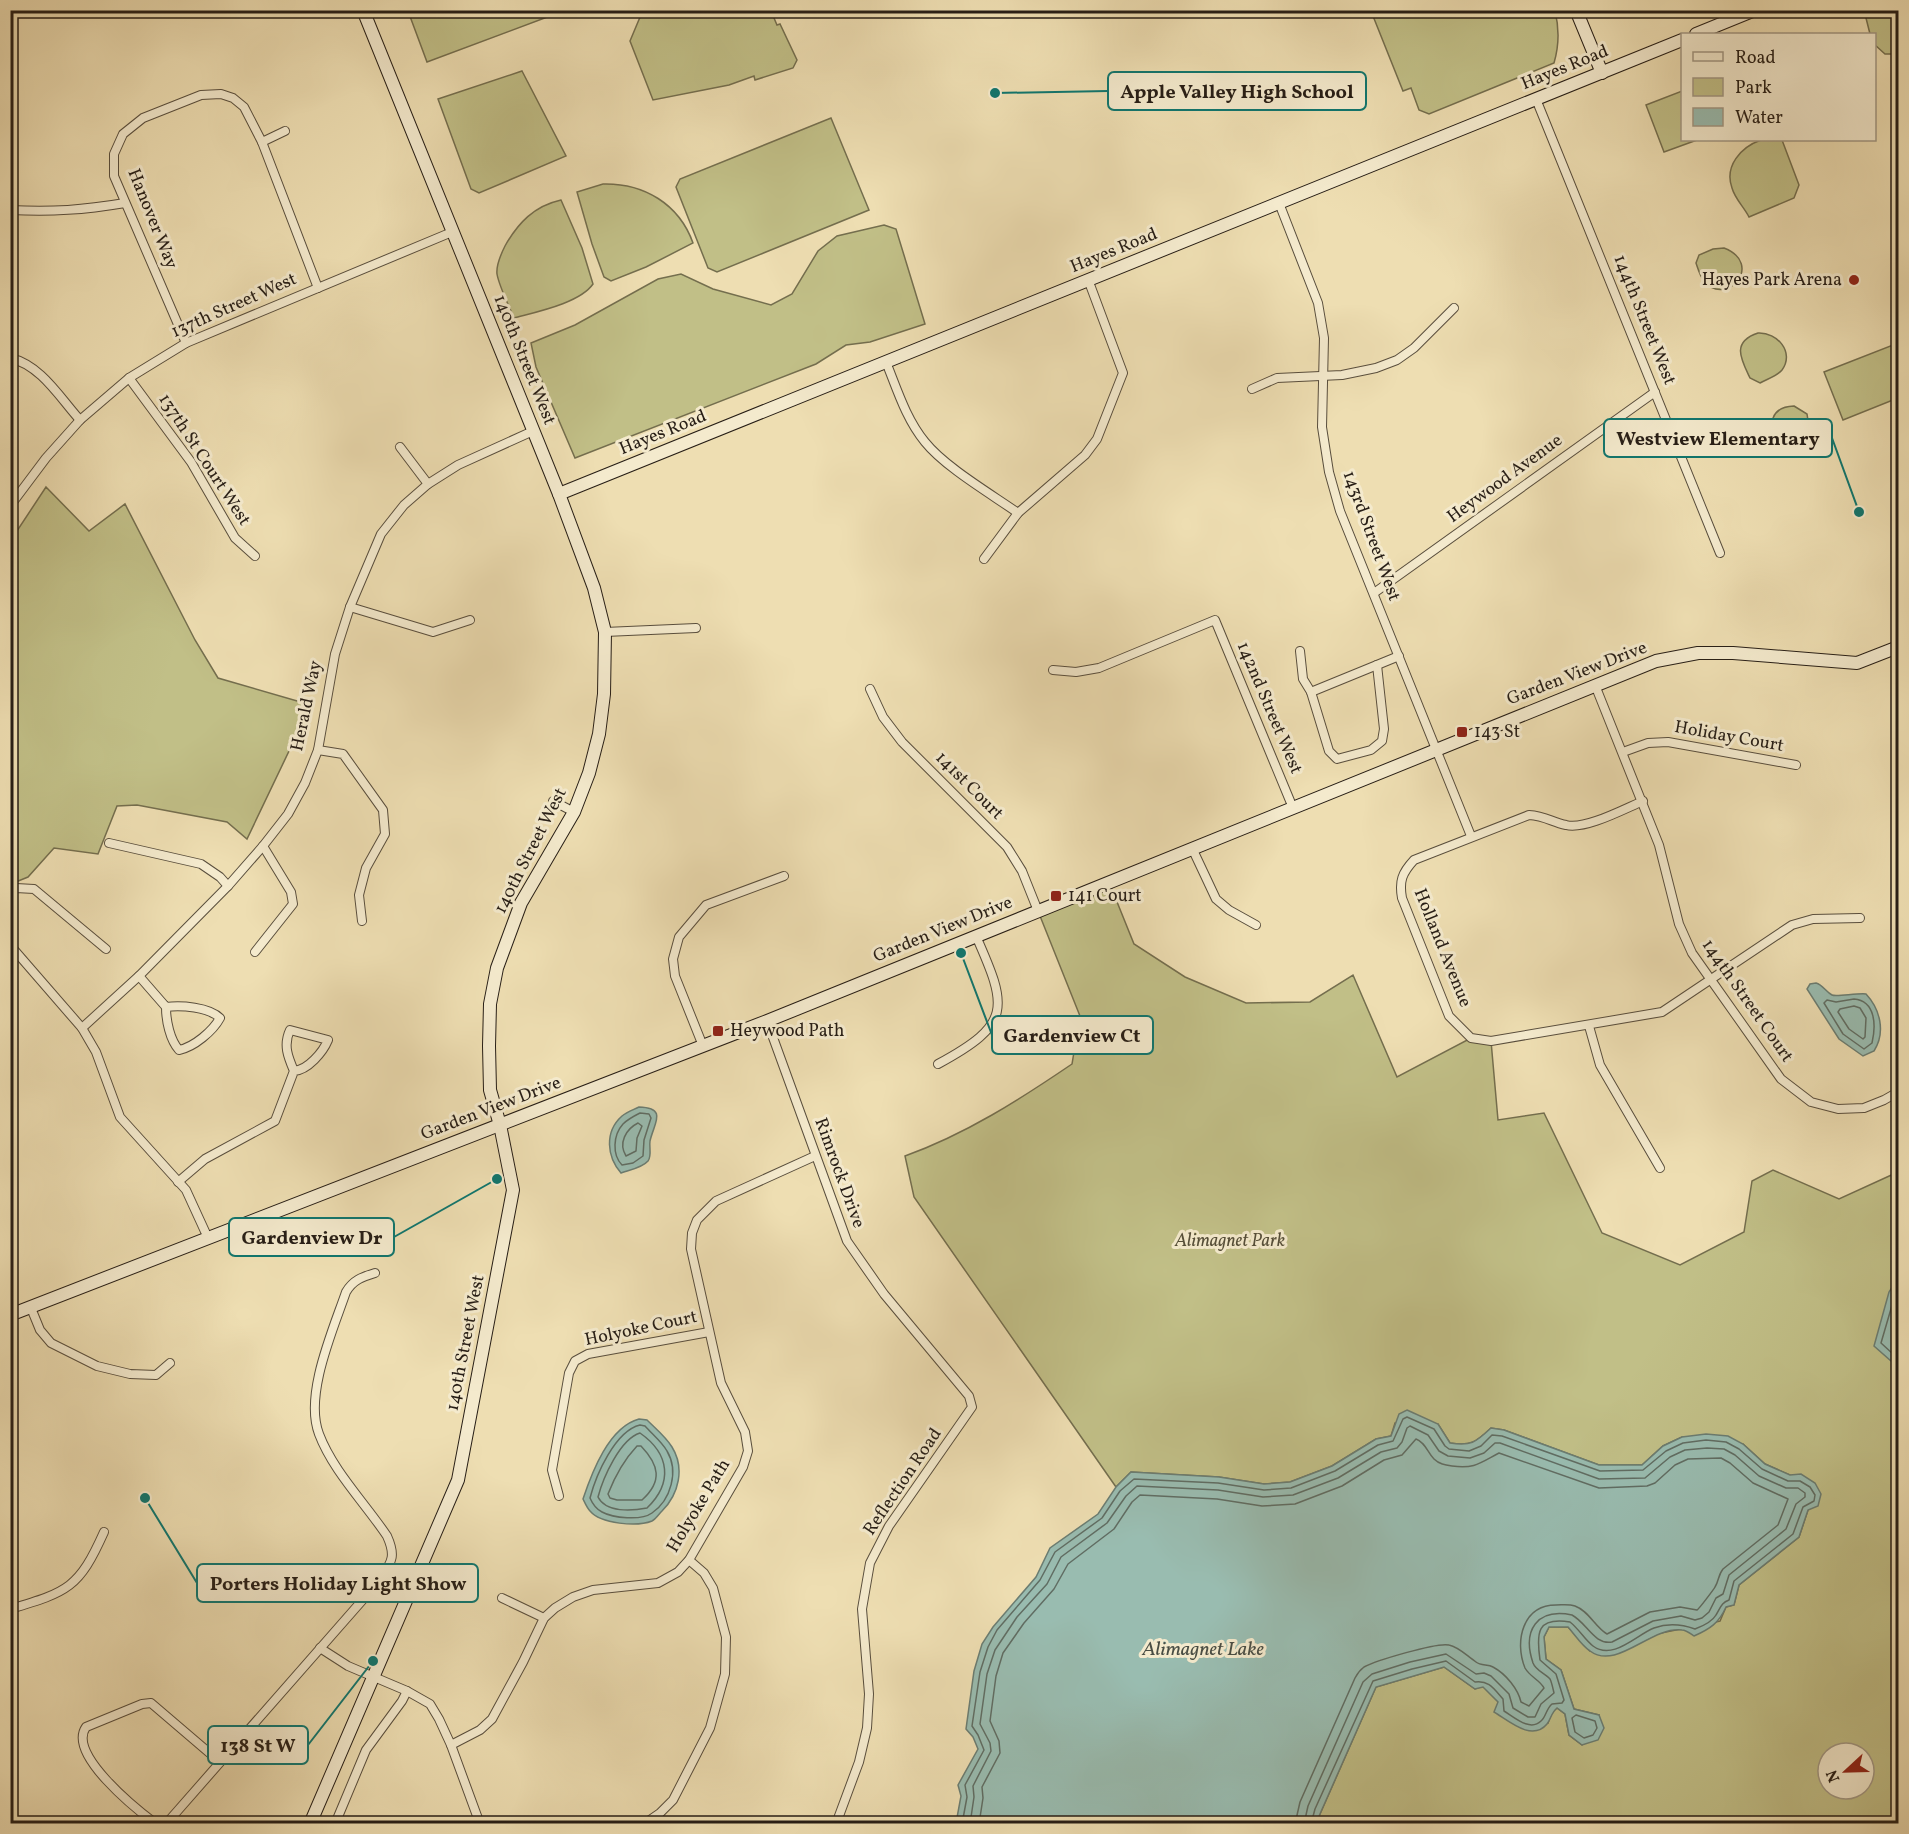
<svg xmlns="http://www.w3.org/2000/svg" width="1909" height="1834" viewBox="0 0 1909 1834" font-family="Vollkorn,serif">
<style>
.green{fill:#c1bf87;stroke:#746e4e;stroke-width:1.5;fill-rule:evenodd}
.water{fill:#99bcb0;stroke:#6b7d72;stroke-width:1.5}
.lines{fill:none;stroke-linecap:round;stroke-linejoin:round}
.shore{stroke:#606d63;stroke-width:1.5}
.street-casing{stroke:#594e3d;stroke-width:10}
.secondary-casing{stroke:#271e16;stroke-width:14}
.street{stroke:#f4eacd;stroke-width:8}
.secondary{stroke:#f4eacd;stroke-width:12}
.poi-dot{fill:#8f2418;stroke:#f4eacd;stroke-width:2}
.labels{text-anchor:middle;dominant-baseline:central;stroke-width:6;stroke-linejoin:round;paint-order:stroke}
.street-label{font-size:18px;fill:#271e16;stroke:#f4eacd}
.poi-label{font-size:18px;fill:#271e16;stroke:#f4eacd;text-anchor:start}
.park-label{font-size:18px;font-style:italic;fill:#554e38;stroke:#f4eacd}
.water-label{font-size:20px;font-style:italic;fill:#494d44;stroke:#f4eacd}
.leader{fill:none;stroke:#0f766e;stroke-width:2}
.callout-dot{fill:#0f766e;stroke:#f4eacd;stroke-width:2}
.callout{fill:#f4eacd;stroke:#0f766e;stroke-width:2}
.callout-label{font-size:20px;text-anchor:middle;font-weight:bold;fill:#271e16}
</style>
<rect width="100%" height="100%" fill="#eedeb2"/>
<filter id="stains"><feTurbulence type="fractalNoise" baseFrequency=".00333" numOctaves="4"/><feColorMatrix values="0 0 0 0 .2 0 0 0 0 .09 0 0 0 0 .02 0 0 0 .5 -.17"/></filter>
<radialGradient id="worn" r=".72"><stop offset=".6" stop-color="#630" stop-opacity="0"/><stop offset="1" stop-color="#630" stop-opacity=".3"/></radialGradient>
<g class="green">
<path d="M557,10l1,3 -131,49 -19,-51z"/>
<path d="M643,10l128,1 6,14 3,-1 17,36 -4,8 -38,12 -1,-4 -25,9 -76,15 -23,-59z"/>
<path d="M1870,10l28,1v43h-13l-10,-9 -1,-11h-4l-4,-16z"/>
<path d="M1371,11h184c4,16 4,35 -1,52l-125,51 -10,-4 -8,-22 -8,3z"/>
<path d="M522,71l44,85 -87,37 -8,-4 -33,-90z"/>
<path d="M1682,91v49h15l-33,12 -18,-47z"/>
<path d="M831,118l38,92 -152,62 -9,-4 -32,-81 4,-8z"/>
<path d="M1761,140h21l17,45 -5,13 -45,19c-5,-10 -14,-18 -17,-29 -8,-22 9,-41 29,-48z"/>
<path d="M603,184c41,-1 76,20 90,59l-47,24 -35,14 -7,-4 -12,-33 -15,-52z"/>
<path d="M561,200l21,48 11,36c-13,19 -57,28 -79,34 -5,-12 -15,-32 -17,-44 -1,-9 4,-20 8,-28 13,-23 29,-40 56,-46z"/>
<path d="M884,225l12,4 29,95 -55,18 -24,3 -30,19 -241,94 -39,-91 -5,-24 44,-18 83,-46 23,-5 32,15 58,16 21,-11 26,-43 19,-15z"/>
<path d="M1724,248c41,16 2,60 -20,33 -4,-5 -6,-12 -8,-18l3,-8 14,-6z"/>
<path d="M1758,333c19,-1 37,19 24,37 -5,6 -15,9 -22,13l-10,-5c-9,-19 -19,-36 8,-45z"/>
<path d="M1898,343v55l-55,22 -19,-48z"/>
<path d="M1794,406l13,8 3,20 -6,7 -19,12 -12,-6c-2,-20 -6,-40 21,-41z"/>
<path d="M46,487l43,44 36,-27 70,136 23,38 93,27 -64,134 -20,-17 -90,-17 -20,1 -19,48 -44,-6 -26,29 -17,7v-344z"/>
<path d="M1109,882l25,62 51,33 61,26 64,-1 43,-27 44,102 74,-39 20,3 7,79 46,-7 58,120 78,32 64,-33 8,-51 21,-11 66,29 59,-27v651h-582l60,-136 68,-20 31,22 8,-3 16,16 49,21 4,-11 5,-4 8,6 4,21 13,10 17,-30 -25,-6 -13,-39 -15,-11 -2,-22 5,-10h19l22,24 42,-4 24,-13 64,-13 6,-14 8,-2 5,-20 60,-48 9,-27 -18,-35 -25,-11 -22,-20 -61,-7 -19,9 -21,19h-43l-95,-35 -13,-2c-16,15 -20,18 -41,15l-12,-19 -43,-1 -4,13 -15,3 -44,27 -42,16 -26,2 -45,-7 -88,-5 -15,15 -202,-290 -9,-41c61,-22 114,-56 167,-92l8,-48 -42,-105zM1828,1753h36v36h-36z"/>
</g>
<g class="water">
<path d="M1816,983c7,2 10,9 16,12 4,2 25,-2 34,-1 14,15 20,38 8,57l-11,5 -24,-17 -32,-50 3,-5z"/>
<path d="M639,1107c29,1 15,16 11,34 -1,6 2,15 -2,20 -6,7 -19,9 -27,12 -14,-16 -17,-41 1,-57 5,-4 11,-6 17,-9z"/>
<path d="M1898,1278v83h-7l-17,-15 15,-54z"/>
<path d="M1407,1410l31,14 12,19c21,3 25,0 41,-15l13,2 95,35h43l21,-19 19,-9 24,-3 22,2 15,8 22,20 25,11 11,-1 14,9 6,11 -3,12 -10,4 -9,27 -60,48 -5,20 -8,2c-7,16 -16,22 -32,29 -3,-2 -8,-6 -12,-6 -31,-4 -65,41 -92,21 -8,-5 -15,-16 -22,-24h-19l-5,10 2,22 15,11 13,39 25,6 5,13 -6,12 -16,5 -13,-10 -4,-21 -8,-6c-6,5 -6,11 -10,16 -15,18 -38,-3 -53,-12l4,-10 -15,-15 -8,2 -31,-22 -68,20 -60,136h-360l5,-27 -3,-11 20,-36 -5,-12 -7,-8 8,-58 8,-27 11,-17 43,-50 14,-29 48,-34 18,-27 15,-15 88,5 45,7 26,-2 42,-16 44,-27 15,-3 8,-22z"/>
<path d="M639,1419l8,1c8,8 19,17 25,27 13,21 7,47 -10,64 -3,3 -6,8 -10,10 -15,6 -51,3 -62,-10 -3,-3 -5,-8 -7,-12 9,-27 26,-72 56,-80z"/>
</g>
<g class="lines">
<g class="shore">
<path d="M1854,999c22,2 22,27 18,44l-8,6 -21,-15 -19,-31 3,-3 9,2z"/>
<path d="M1854,1006l6,2 6,10 -1,19 -2,2 -14,-10 -11,-17 2,-3z"/>
<path d="M640,1113l9,1 2,4 -7,22 -1,16 -10,7 -11,2c-10,-10 -9,-30 1,-41 5,-5 11,-8 17,-11z"/>
<path d="M638,1123l4,3 -5,12 -1,13 -10,5c-8,-13 0,-27 12,-33z"/>
<path d="M1898,1289l-3,6 -14,48 12,11 5,1"/>
<path d="M640,1425l5,1c7,8 17,16 22,25 12,20 4,49 -15,62 -11,8 -39,5 -50,-1 -6,-3 -9,-7 -12,-14 6,-23 25,-67 50,-73z"/>
<path d="M640,1433c30,21 33,50 7,75 -15,3 -41,5 -49,-11 5,-19 22,-58 42,-64z"/>
<path d="M637,1446h4c18,19 22,35 1,54h-25l-7,-2 -2,-4c7,-18 15,-33 29,-48z"/>
<path d="M1576,1715l19,6 2,7 -4,7 -9,3 -9,-6 -3,-14z"/>
<path d="M962,1824l5,-27 -2,-12 19,-35 -6,-15 -6,-9 8,-54 8,-25 9,-17 43,-50 15,-28 47,-34 18,-27 14,-12 84,4 46,7 27,-2 44,-17 43,-26 15,-4 10,-22 4,-2 27,12 11,17 4,3 20,2 12,-5 11,-11 10,1 98,35 43,-1 23,-19 17,-8 23,-3 20,2 13,7 23,20 26,12h12l10,6 5,8 -1,6 -11,6 -10,27 -59,47 -5,19c-8,3 -8,7 -13,15 -4,7 -13,11 -21,14 -14,-5 -27,-6 -41,-1 -18,7 -41,33 -61,18 -8,-6 -14,-17 -23,-24 -33,-5 -34,10 -30,38l16,14 8,26 -2,3 -10,1c-6,5 -6,13 -11,17 -11,11 -27,-4 -37,-10l-1,-12c-9,-10 -14,-19 -28,-17l-29,-21 -34,8 -39,12 -58,128 -4,15"/>
<path d="M970,1824l4,-27 -1,-11 18,-35 -1,-8 -10,-19 7,-50 8,-24 22,-33 30,-33 14,-27 46,-34 19,-27 11,-10 81,4 45,7 30,-2 45,-17 43,-26 16,-4 5,-6 5,-14 3,-2 18,9 11,16 9,5 22,2 14,-5 11,-10h5l99,36 46,-1 25,-21 15,-7 22,-2 17,1 11,6 24,21 27,12h12l7,5v4l-9,7 -10,25 -57,46 -6,19 -7,4 -7,14 -7,6 -7,2 -14,-4 -28,5 -41,21c-18,3 -25,-19 -40,-27 -35,-7 -50,15 -39,48 3,8 12,10 17,16 2,4 3,10 4,14l-13,11 -6,13h-7l-15,-9 -4,-14 -18,-18 -7,-3 -8,1 -30,-20 -36,8 -38,12 -9,8 -55,124 -4,18"/>
<path d="M979,1824l4,-26 -1,-11 18,-34 -1,-12 -9,-20 6,-45 7,-23 21,-30 30,-34 14,-25 46,-35 18,-27 8,-7 77,4 45,7 33,-2 47,-18 42,-26 18,-5 14,-16c10,4 11,13 18,20 5,5 11,6 18,7 23,3 28,-3 47,-13l100,35 48,-2 8,-3 20,-18 13,-6 33,-1 9,5 23,20 35,16 -10,26 -55,44c-5,6 -4,12 -8,18 -1,2 -16,22 -18,23l-17,-3 -30,5 -43,22c-12,-7 -18,-23 -32,-28 -6,-2 -12,-1 -19,-1 -33,0 -42,36 -31,63 5,9 15,12 19,20l-15,18 -8,-4c-3,-13 -15,-28 -28,-35 -5,-3 -12,-1 -17,-5 -9,-6 -17,-15 -27,-17 -12,-3 -74,16 -85,22 -4,3 -7,7 -9,11l-55,124 -5,22"/>
</g>
<g class="street-casing">
<g id="street">
<path d="M10,12l3,-2"/>
<path d="M1536,99l184,454"/>
<path d="M262,142l23,-11"/>
<path d="M1279,203l39,100 6,35 -2,89 7,45 11,39 131,325"/>
<path d="M10,210c43,2 73,0 115,-7"/>
<path d="M186,343l-72,-167v-22l9,-20 20,-16 58,-23 20,-1 12,4 11,9 18,35 56,146"/>
<path d="M10,358c31,7 50,40 70,62"/>
<path d="M886,362c11,27 20,57 39,80 20,25 66,52 93,71"/>
<path d="M129,378l62,84 44,76 20,18"/>
<path d="M1252,389l25,-11 65,-3 34,-7 21,-8 17,-12 40,-40"/>
<path d="M400,447l28,37"/>
<path d="M10,506l36,-48 34,-38 49,-42 57,-35 266,-111"/>
<path d="M984,559l34,-46 67,-58 12,-16 26,-66 -34,-91"/>
<path d="M1374,593l281,-201"/>
<path d="M350,607l83,25 37,-12"/>
<path d="M605,632l91,-4"/>
<path d="M1300,651l3,28 8,13 18,59 8,8 34,-9 11,-9 2,-12 -7,-64"/>
<path d="M1053,670l23,2 23,-4 116,-48 78,188"/>
<path d="M1595,685l64,160 20,79 13,29 89,126 30,23 27,7 26,-1 20,-8 14,-8"/>
<path d="M870,689l13,28 19,25 105,105 15,24 16,40"/>
<path d="M1311,692l88,-36"/>
<path d="M318,750l25,4 40,56 2,24 -19,34 -7,27 3,26"/>
<path d="M1623,752l25,-9 20,-1 128,23"/>
<path d="M553,801l21,11"/>
<path d="M1643,801c-19,8 -58,29 -77,24 -14,-3 -21,-9 -37,-10l-115,45c-12,13 -15,21 -12,38l47,118 22,22 20,3 171,-29 130,-87 21,-6 47,-1"/>
<path d="M109,843l92,21 19,13 8,9"/>
<path d="M1192,848l24,51 13,11 27,15"/>
<path d="M10,892l6,-4 18,1 72,60"/>
<path d="M10,945l72,83 14,24 24,65 66,73 22,48"/>
<path d="M255,952l38,-48 -2,-12 -28,-46"/>
<path d="M139,976l27,31c0,14 4,33 13,43 15,-3 34,-19 41,-32 -11,-11 -39,-13 -54,-11"/>
<path d="M767,1021l80,220 37,53 85,102 3,11 -83,119 -19,37 -8,46 7,85 -2,34 -8,34 -23,62"/>
<path d="M1589,1026l11,39 60,103"/>
<path d="M82,1028l57,-52 89,-90 35,-40 25,-32 17,-31 13,-33 17,-96 15,-47 31,-73 23,-29 24,-21 30,-19 75,-34"/>
<path d="M703,1046l-28,-70 -2,-17 6,-22 27,-32 78,-29"/>
<path d="M938,1064c74,-40 70,-56 38,-128"/>
<path d="M178,1182l27,-23 70,-38 19,-50c-6,-14 -11,-26 -4,-41l38,10c-5,12 -20,30 -34,31"/>
<path d="M31,1308l9,22 11,13 46,23 33,8 26,1 14,-12"/>
<path d="M559,1496l-7,-26 17,-97 6,-12 13,-7 121,-22"/>
<path d="M502,1598l42,20"/>
<path d="M10,1609c58,-17 69,-21 94,-77"/>
<path d="M320,1648l28,18 59,25 23,13 9,15 12,26 29,79"/>
<path d="M451,1745l29,-15 12,-11 31,-57 21,-44 11,-10 18,-11 20,-7 65,-7 20,-11 11,-12 54,-93 5,-16 -3,-19 -24,-49 -30,-134 1,-16 5,-13 19,-19 99,-45"/>
<path d="M156,1824c-20,-15 -89,-70 -70,-97l56,-23 9,-1 69,59"/>
<path d="M166,1824l215,-245c11,-18 15,-23 6,-43 -22,-33 -54,-65 -68,-102 -15,-39 14,-104 27,-142 7,-12 16,-15 29,-19"/>
<path d="M335,1824l31,-74 36,-49 5,-10"/>
<path d="M644,1824l16,-11 13,-13 37,-72 15,-54 1,-37 -13,-49 -9,-15 -15,-13"/>
</g>
</g>
<g class="secondary-casing">
<g id="secondary">
<path d="M1576,10l26,63"/>
<path d="M1696,34l59,-24"/>
<path d="M559,494l1123,-454"/>
<path d="M10,1315l757,-294 889,-360 42,-8h35l124,10 41,-16"/>
<path d="M310,1824l148,-344 55,-290 -13,-65 -10,-35 -1,-44 1,-42 7,-36 24,-65 53,-91 15,-39 10,-39 5,-40 1,-62 -11,-44 -35,-94 -196,-484"/>
</g>
</g>
<use href="#street" class="street"/>
<use href="#secondary" class="secondary"/>
</g>
<g class="poi-dot">
<circle cx="1854" cy="280" r="6"/>
<rect x="1456" y="726" width="12" height="12" rx="3"/>
<rect x="1050" y="890" width="12" height="12" rx="3"/>
<rect x="712" y="1025" width="12" height="12" rx="3"/>
</g>
<g class="labels">
<g class="street-label">
<text transform="translate(1565 68) rotate(-22)">Hayes Road</text>
<text transform="translate(152 219) rotate(68)">Hanover Way</text>
<text transform="translate(1114 251) rotate(-22)">Hayes Road</text>
<text transform="translate(234 306) rotate(-24)">137th Street West</text>
<text transform="translate(1644 320) rotate(68)">144th Street West</text>
<text transform="translate(524 360) rotate(68)">140th Street West</text>
<text transform="translate(663 433) rotate(-22)">Hayes Road</text>
<text transform="translate(204 460) rotate(57)">137th St Court West</text>
<text transform="translate(1505 479) rotate(-36)">Heywood Avenue</text>
<text transform="translate(1371 536) rotate(70)">143rd Street West</text>
<text transform="translate(1577 674) rotate(-21)">Garden View Drive</text>
<text transform="translate(307 706) rotate(-78)">Herald Way</text>
<text transform="translate(1269 708) rotate(67)">142nd Street West</text>
<text transform="translate(1729 737) rotate(10)">Holiday Court</text>
<text transform="translate(969 786) rotate(45)">141st Court</text>
<text transform="translate(531 851) rotate(-63)">140th Street West</text>
<text transform="translate(943 930) rotate(-22)">Garden View Drive</text>
<text transform="translate(1442 948) rotate(68)">Holland Avenue</text>
<text transform="translate(1747 1001) rotate(55)">144th Street Court</text>
<text transform="translate(491 1109) rotate(-21)">Garden View Drive</text>
<text transform="translate(839 1173) rotate(70)">Rimrock Drive</text>
<text transform="translate(641 1329) rotate(-12)">Holyoke Court</text>
<text transform="translate(466 1343) rotate(-79)">140th Street West</text>
<text transform="translate(903 1482) rotate(-56)">Reflection Road</text>
<text transform="translate(699 1506) rotate(-59)">Holyoke Path</text>
</g>
<g class="poi-label">
<text x="1842" y="280" text-anchor="end">Hayes Park Arena</text>
<text x="1474" y="732">143 St</text>
<text x="1068" y="896">141 Court</text>
<text x="730" y="1031">Heywood Path</text>
</g>
<g class="park-label">
<text x="1230" y="1241">Alimagnet Park</text>
</g>
<g class="water-label">
<text x="1203" y="1650">Alimagnet Lake</text>
</g>
</g>
<path class="leader" d="M995 93L1108 91M1859 512L1832 438M961 953L992 1035M497 1179L394 1237M145 1498L197 1583M373 1661L308 1745"/>
<g class="callout-dot">
<circle cx="995" cy="93" r="6"/>
<circle cx="1859" cy="512" r="6"/>
<circle cx="961" cy="953" r="6"/>
<circle cx="497" cy="1179" r="6"/>
<circle cx="145" cy="1498" r="6"/>
<circle cx="373" cy="1661" r="6"/>
</g>
<g class="callout">
<rect x="1108" y="72" width="258" height="38" rx="6"/>
<rect x="1604" y="419" width="228" height="38" rx="6"/>
<rect x="992" y="1016" width="161" height="38" rx="6"/>
<rect x="229" y="1218" width="165" height="38" rx="6"/>
<rect x="197" y="1564" width="281" height="38" rx="6"/>
<rect x="208" y="1726" width="100" height="38" rx="6"/>
</g>
<g class="callout-label">
<text x="1237" y="98">Apple Valley High School</text>
<text x="1718" y="445">Westview Elementary</text>
<text x="1072" y="1042">Gardenview Ct</text>
<text x="312" y="1244">Gardenview Dr</text>
<text x="338" y="1590">Porters Holiday Light Show</text>
<text x="258" y="1752">138 St W</text>
</g>
<rect width="1909" height="1834" fill="none" stroke="#eedeb2" stroke-width="36"/>
<rect x="12" y="12" width="1885" height="1810" fill="none" stroke="#271e16" stroke-width="3"/>
<rect x="18" y="18" width="1873" height="1798" fill="none" stroke="#271e16" stroke-width="1.5"/>
<rect x="1681" y="33" width="195" height="108" fill="#f4eacd" stroke="#a29884" stroke-width="1.5"/>
<rect x="1693" y="52" width="30" height="9" fill="#f4eacd" stroke="#a29884" stroke-width="1.5"/>
<text x="1735" y="63" font-size="18" fill="#271e16">Road</text>
<rect x="1693" y="78" width="30" height="18" fill="#c1bf87" stroke="#a29884" stroke-width="1.5"/>
<text x="1735" y="93" font-size="18" fill="#271e16">Park</text>
<rect x="1693" y="108" width="30" height="18" fill="#99bcb0" stroke="#a29884" stroke-width="1.5"/>
<text x="1735" y="123" font-size="18" fill="#271e16">Water</text>
<g transform="translate(1846 1771) rotate(248)"><circle r="28" fill="#f4eacd" stroke="#a29884" stroke-width="1.5"/>
<path d="M0-4.5L10 22L0 15L-10 22Z" fill="#8f2418"/>
<text y="-9" font-size="16" font-weight="bold" text-anchor="middle" fill="#271e16">N</text>
</g>
<rect width="100%" height="100%" filter="url(#stains)"/>
<rect width="100%" height="100%" fill="url(#worn)"/>
</svg>
